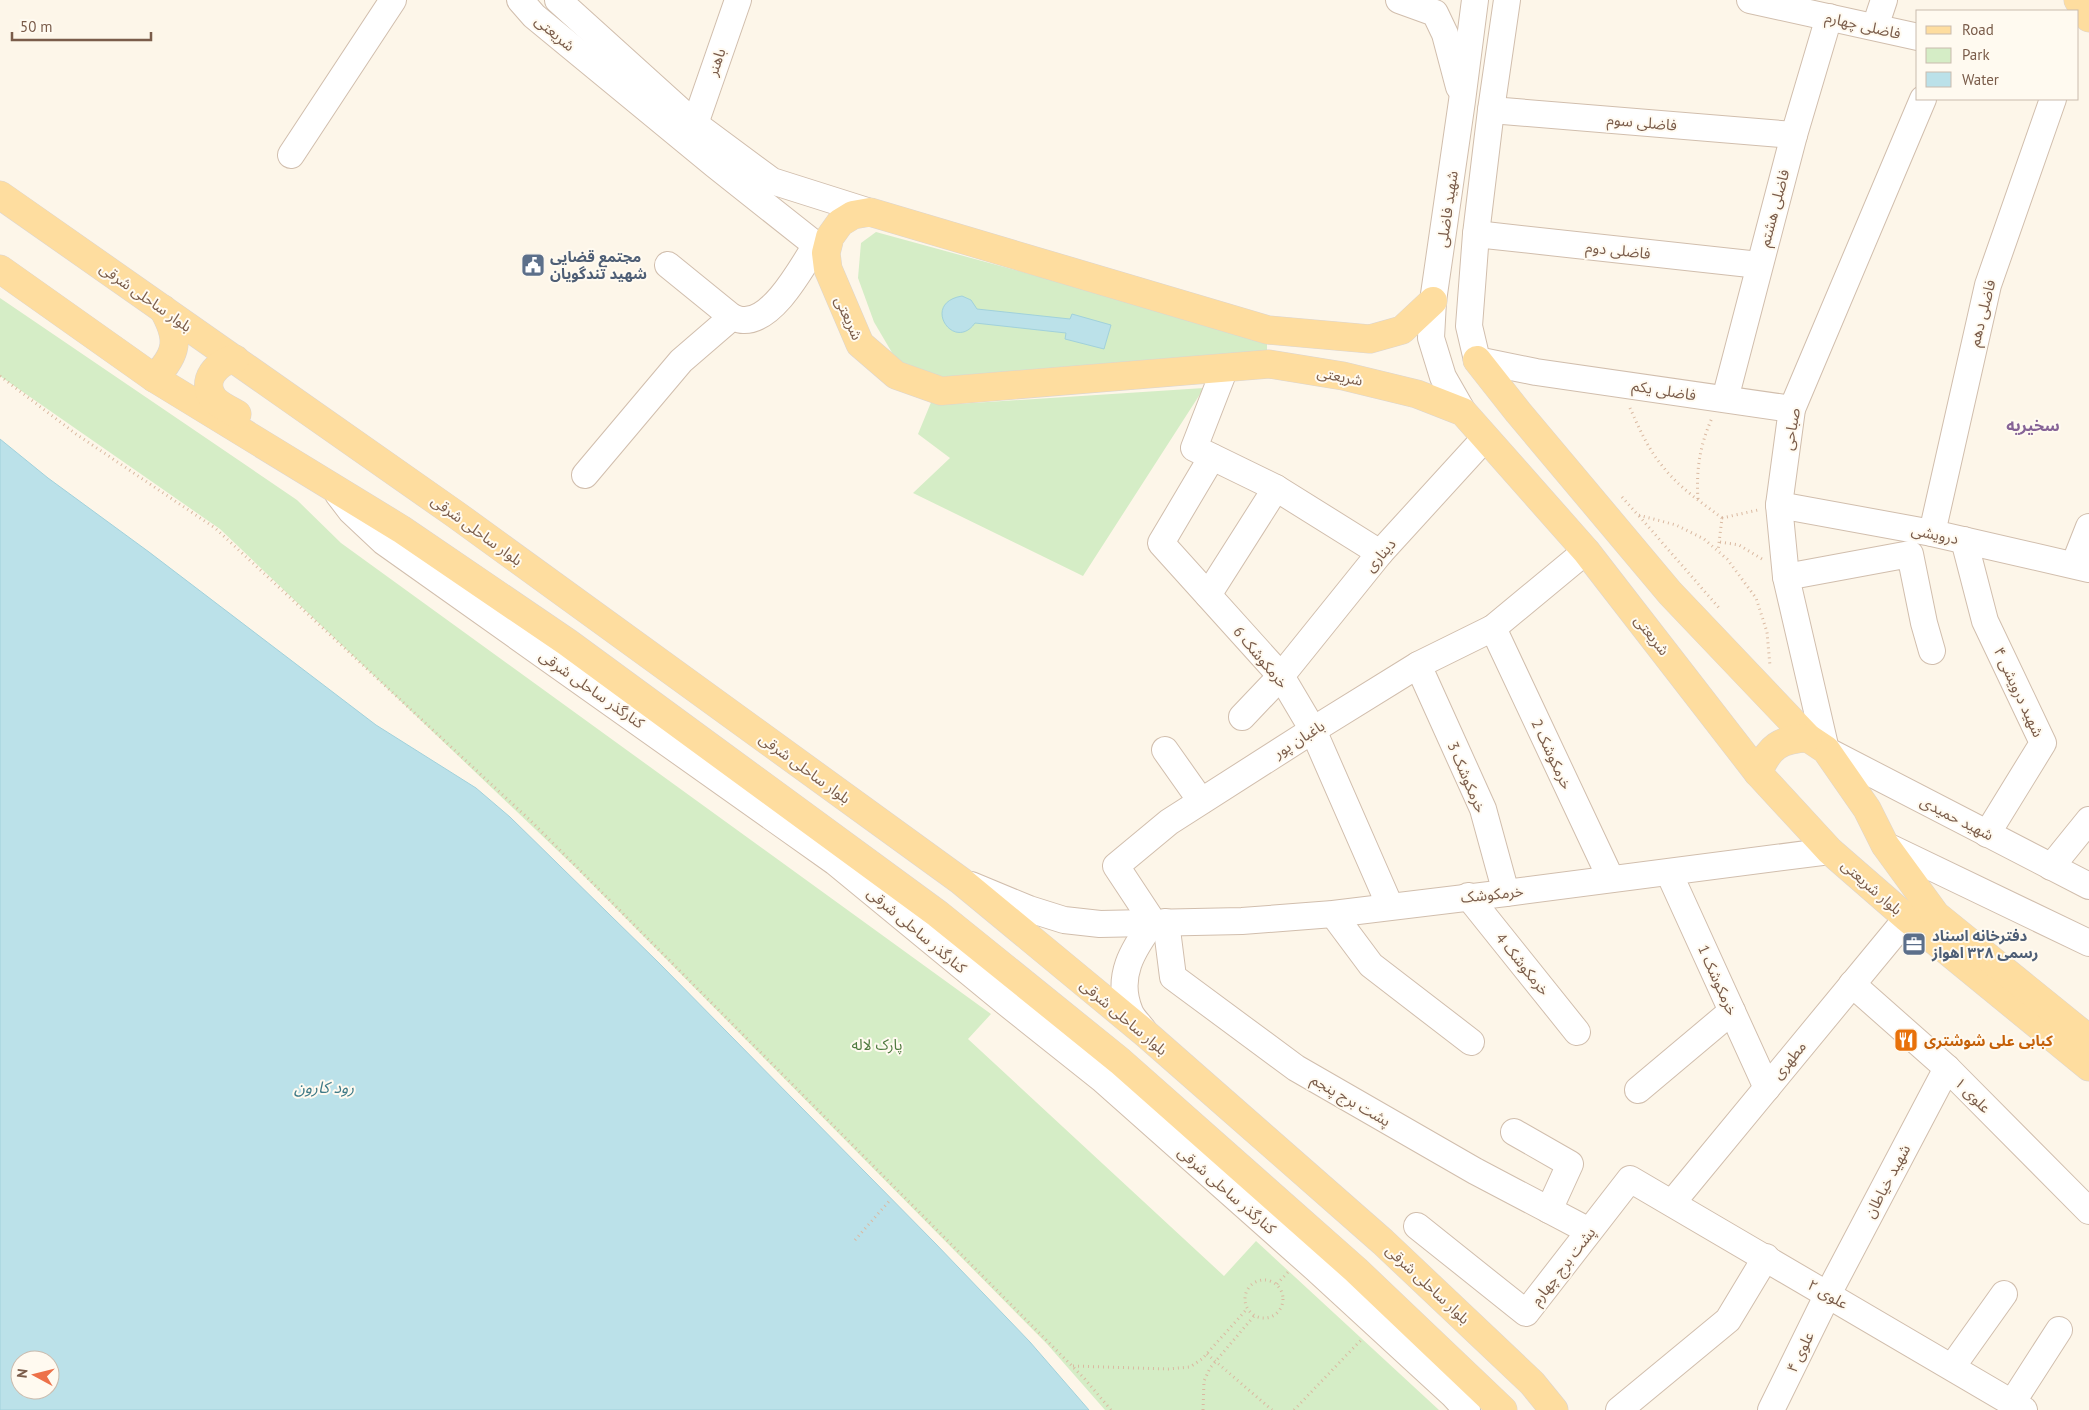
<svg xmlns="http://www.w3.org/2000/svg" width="2089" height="1410" viewBox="0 0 2089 1410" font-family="'PT Sans','Noto Sans Arabic',sans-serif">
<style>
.green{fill:#d5edc6}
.water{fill:#bbe1e9;stroke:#a1d1db;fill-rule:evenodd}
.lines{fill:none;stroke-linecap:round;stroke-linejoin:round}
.minor-casing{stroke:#d1bead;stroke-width:28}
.major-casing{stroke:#dcd5d0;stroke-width:29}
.path{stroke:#dab9a1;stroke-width:3;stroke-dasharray:1 4;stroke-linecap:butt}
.minor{stroke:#fff;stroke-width:26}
.major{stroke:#fedd9f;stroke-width:28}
.labels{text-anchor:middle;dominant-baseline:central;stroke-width:4;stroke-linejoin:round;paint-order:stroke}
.street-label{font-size:15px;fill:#7a5c4a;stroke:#fffaf0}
.service-label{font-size:15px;font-weight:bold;fill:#4e5e75;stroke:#fffaf0;text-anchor:start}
.food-label{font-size:15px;font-weight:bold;fill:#c56008;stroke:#fffaf0;text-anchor:start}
.park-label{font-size:15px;fill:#4f7a3f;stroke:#fffaf0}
.neighbourhood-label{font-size:16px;font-weight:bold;fill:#866396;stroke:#fffaf0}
.water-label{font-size:16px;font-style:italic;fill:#3f7a87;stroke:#fffaf0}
</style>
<rect width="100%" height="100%" fill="#fdf6e9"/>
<g class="green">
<path d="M876,232l391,107v17l-322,26 -44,-14 -27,-46 -16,-44 3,-35z"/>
<path d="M0,298l297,202 44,43 650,471 -23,25 256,237 32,-35 183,169h-334l-58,-66 -469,-474 -358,-341 -220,-153z"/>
<path d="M1204,388l-121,188 -170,-83 37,-35 -32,-24 14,-34 25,4z"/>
</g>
<g class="water">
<path d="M962,296l9,4 6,9 93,10 2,-5 39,11 -7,24 -39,-10 1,-6 -91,-10c-21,30 -55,-20 -13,-27z"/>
<path d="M0,439l48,39 101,74 227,173 100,63 34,29 149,146 276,280 95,99 59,68h-1089zM20,1360h30v30h-30z"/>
</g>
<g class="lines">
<g class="minor-casing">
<g id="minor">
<path d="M520,0l14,16 181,149 111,88"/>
<path d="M558,0l137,124 77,57 98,31"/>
<path d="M1399,0l36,13 10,21 14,53"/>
<path d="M1507,0l-16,110 -15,124 -7,92 8,34 59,12 256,37"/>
<path d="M1750,0l168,37"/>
<path d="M1875,27l9,-27"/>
<path d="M1923,99l-131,310 -13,96 7,72 40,173 263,136"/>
<path d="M1491,110l303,25"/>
<path d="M695,124l43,-124"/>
<path d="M291,155l102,-155"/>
<path d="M1476,234l283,31"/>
<path d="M668,265l64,52"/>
<path d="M1225,368l-31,80 82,40 104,65"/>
<path d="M1725,399l69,-264 35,-118"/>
<path d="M1463,412l-20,-35 -12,-39 2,-37 29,-200 13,-101"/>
<path d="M1212,457l-51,86 120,133 32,54 77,176"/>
<path d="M585,475l96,-114 51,-44c3,1 7,3 11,3 30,2 59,-53 73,-75"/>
<path d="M338,494l13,17 33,31 451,320 169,139 98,78 214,190 137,126 14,15"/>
<path d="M1779,505l153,28 157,36"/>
<path d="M1932,533l56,-248 65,-186"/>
<path d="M1964,540l21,81 58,122 -56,91"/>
<path d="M2074,565l15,-38"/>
<path d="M1786,577l124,-23 14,69 8,28"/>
<path d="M1208,595l68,-107"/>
<path d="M1493,628l118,251"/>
<path d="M1418,665l65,144 23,84"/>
<path d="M1242,717l39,-41 99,-123 105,-115"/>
<path d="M1165,750l36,51"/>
<path d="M1885,845l204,98"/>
<path d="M2051,867l38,-47"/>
<path d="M1669,873l98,215"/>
<path d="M971,885l58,24 35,11 36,4 142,-3 91,-7 173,-21 324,-42"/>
<path d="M1468,896l109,136"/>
<path d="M1333,914l38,51 100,77"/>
<path d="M1153,922l-37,-56 53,-44 144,-92 105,-65 75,-37 93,-77"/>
<path d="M1166,922l7,55 123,91 179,103 114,60"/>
<path d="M1852,984l95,84 142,143"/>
<path d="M1144,1031c-4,-6 -11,-12 -14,-19 -15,-35 3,-63 23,-90"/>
<path d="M1638,1090l94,-79"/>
<path d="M1514,1132l56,32 -21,46"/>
<path d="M1672,1203l235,-285"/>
<path d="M1417,1226l109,87 104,-134 394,231"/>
<path d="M1952,1367l52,-73"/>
<path d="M2012,1403l47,-73"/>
<path d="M1619,1410l109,-90 38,-63"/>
<path d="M1771,1410l57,-116 119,-226"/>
</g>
</g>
<g class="major-casing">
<g id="major">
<path d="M2078,0l11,18"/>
<path d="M0,195l455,319 506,367 185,153 237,208 149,141 22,27"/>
<path d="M0,269l154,109 247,151 166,113 371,272 182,147 236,209 147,140"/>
<path d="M1433,301l-31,29 -32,9 -102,-9 -398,-118 -17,3 -13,8 -10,14 -4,16 2,16 32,75 36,31 45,16 328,-27 74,12 74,18 46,18 123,139 172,222 72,78 77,67 182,149"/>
<path d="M235,359c-17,2 -36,22 -21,40 5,6 16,11 23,15"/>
<path d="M1477,360l41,52 152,181 138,145 18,12 41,59 18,36 51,70 153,124"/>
<path d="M154,378c24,-24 26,-39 9,-69"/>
<path d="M1758,773c11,-26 22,-34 50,-35"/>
</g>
</g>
<g class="path">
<path d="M0,376l76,58 139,94 316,293 553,557 27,32"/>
<path d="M1630,408c9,20 19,43 34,60 16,20 38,35 58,50l-4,33"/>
<path d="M1622,497l16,18 38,10 28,14 23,20 29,39 11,34 3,34"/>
<path d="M1698,499c-2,-30 2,-54 14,-81"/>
<path d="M1639,516l81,93"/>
<path d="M1722,518l36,-8"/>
<path d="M1720,542l19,3 23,14"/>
<path d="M855,1240l36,-41"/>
<circle cx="1264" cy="1299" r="19"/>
<path d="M1277,1284l12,-13"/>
<path d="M1207,1354l65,56"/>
<path d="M1073,1366l95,3 22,-2 12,-8 45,-50"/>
<path d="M1203,1410l1,-29 6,-13 44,-52"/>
<path d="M1294,1410l68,-71"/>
</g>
<use href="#minor" class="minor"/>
<use href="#major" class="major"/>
</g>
<defs>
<g id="civic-square" transform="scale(1.25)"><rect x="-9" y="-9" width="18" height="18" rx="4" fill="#5c6f8a" stroke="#fffaf0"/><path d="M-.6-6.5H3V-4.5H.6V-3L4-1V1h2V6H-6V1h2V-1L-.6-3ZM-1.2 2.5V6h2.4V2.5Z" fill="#fff"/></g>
<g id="office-square" transform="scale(1.25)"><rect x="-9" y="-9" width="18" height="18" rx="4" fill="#5c6f8a" stroke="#fffaf0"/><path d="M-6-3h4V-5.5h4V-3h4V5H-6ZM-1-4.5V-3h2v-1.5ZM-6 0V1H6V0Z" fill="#fff"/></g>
<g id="restaurant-square" transform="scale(1.25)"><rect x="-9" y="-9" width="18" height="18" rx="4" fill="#e8710a" stroke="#fffaf0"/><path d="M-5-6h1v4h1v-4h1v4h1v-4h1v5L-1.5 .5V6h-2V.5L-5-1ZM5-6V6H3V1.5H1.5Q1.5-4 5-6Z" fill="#fff"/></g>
</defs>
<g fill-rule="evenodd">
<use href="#civic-square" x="533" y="265"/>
<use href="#office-square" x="1914" y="944"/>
<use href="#restaurant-square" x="1906" y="1040"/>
</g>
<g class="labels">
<g class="street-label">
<text transform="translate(1863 25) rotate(13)">فاضلی چهارم</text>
<text transform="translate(555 33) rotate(40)">شریعتی</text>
<text transform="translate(716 62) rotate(-71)">باهنر</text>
<text transform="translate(1642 122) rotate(5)">فاضلی سوم</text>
<text transform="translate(1774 208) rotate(-75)">فاضلی هشتم</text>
<text transform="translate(1447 209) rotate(-82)">شهید فاضلی</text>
<text transform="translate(1618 250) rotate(6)">فاضلی دوم</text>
<text transform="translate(146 297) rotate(35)">بلوار ساحلی شرقی</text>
<text transform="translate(1982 313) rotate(-76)">فاضلی دهم</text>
<text transform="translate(849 318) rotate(66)">شریعتی</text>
<text transform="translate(1340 376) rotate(11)">شریعتی</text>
<text transform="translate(1664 390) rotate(9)">فاضلی یکم</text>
<text transform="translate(1791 429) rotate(-80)">صباحی</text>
<text transform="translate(477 530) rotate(36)">بلوار ساحلی شرقی</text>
<text transform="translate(1935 534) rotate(12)">درویشی</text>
<text transform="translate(1380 555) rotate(-49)">دیناری</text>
<text transform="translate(1652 635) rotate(52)">شریعتی</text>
<text transform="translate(1261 657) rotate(50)">خرمکوشک 6</text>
<text transform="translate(592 689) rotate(35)">کنارگذر ساحلی شرقی</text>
<text transform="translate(2019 692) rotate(65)">شهید درویشی ۴</text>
<text transform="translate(1299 739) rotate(-32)">باغبان پور</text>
<text transform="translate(1552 754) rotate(65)">خرمکوشک 2</text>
<text transform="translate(805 768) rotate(36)">بلوار ساحلی شرقی</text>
<text transform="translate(1467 777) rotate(67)">خرمکوشک 3</text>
<text transform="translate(1957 818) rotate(27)">شهید حمیدی</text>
<text transform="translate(1872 887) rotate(41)">بلوار شریعتی</text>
<text transform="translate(1492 894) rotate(-6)">خرمکوشک</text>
<text transform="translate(917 930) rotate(40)">کنارگذر ساحلی شرقی</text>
<text transform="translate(1523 964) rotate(51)">خرمکوشک 4</text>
<text transform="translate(1718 980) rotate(66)">خرمکوشک 1</text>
<text transform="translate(1124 1017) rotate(40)">بلوار ساحلی شرقی</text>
<text transform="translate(1789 1060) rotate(-51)">مطهری</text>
<text transform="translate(1973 1095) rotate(45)">علوی ۱</text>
<text transform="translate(1351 1100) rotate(30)">پشت برج پنجم</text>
<text transform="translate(1887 1181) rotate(-62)">شهید خیاطان</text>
<text transform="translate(1227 1190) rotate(41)">کنارگذر ساحلی شرقی</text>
<text transform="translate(1563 1266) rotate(-52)">پشت برج چهارم</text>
<text transform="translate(1428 1284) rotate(43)">بلوار ساحلی شرقی</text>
<text transform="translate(1828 1294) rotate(30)">علوی ۲</text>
<text transform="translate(1800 1352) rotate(-64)">علوی ۴</text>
</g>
<g class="service-label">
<text x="550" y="256">مجتمع قضایی<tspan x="550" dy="17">شهید تندگویان</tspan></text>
<text x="1932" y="935">دفترخانه اسناد<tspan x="1932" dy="17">رسمی ۳۲۸ اهواز</tspan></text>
</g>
<g class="food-label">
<text x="1924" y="1040">کبابی علی شوشتری</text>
</g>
<g class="park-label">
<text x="877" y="1044">پارک لاله</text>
</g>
<g class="neighbourhood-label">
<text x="2033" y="425">سخیریه</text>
</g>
<g class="water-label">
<text x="324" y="1087">رود کارون</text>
</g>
</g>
<rect x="1916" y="10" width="162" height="90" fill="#fffaf0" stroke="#cabbae"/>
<rect x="1926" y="26" width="25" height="8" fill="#fedd9f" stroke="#cabbae"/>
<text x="1962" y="35" font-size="15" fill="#7a5c4a">Road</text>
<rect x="1926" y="48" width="25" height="15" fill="#d5edc6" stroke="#cabbae"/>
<text x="1962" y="60" font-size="15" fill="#7a5c4a">Park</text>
<rect x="1926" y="72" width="25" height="15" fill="#bbe1e9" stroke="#cabbae"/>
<text x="1962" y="85" font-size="15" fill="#7a5c4a">Water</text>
<g transform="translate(35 1375) rotate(277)"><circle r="24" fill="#fffaf0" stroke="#cabbae"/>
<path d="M0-4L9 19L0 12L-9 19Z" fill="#ed7149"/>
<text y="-8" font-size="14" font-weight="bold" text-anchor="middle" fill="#7a5c4a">N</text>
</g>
<path d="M12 32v8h139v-8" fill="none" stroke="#7a5c4a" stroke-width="2.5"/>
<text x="20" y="32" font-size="15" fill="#7a5c4a" stroke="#fffaf0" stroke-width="4" paint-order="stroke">50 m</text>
</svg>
